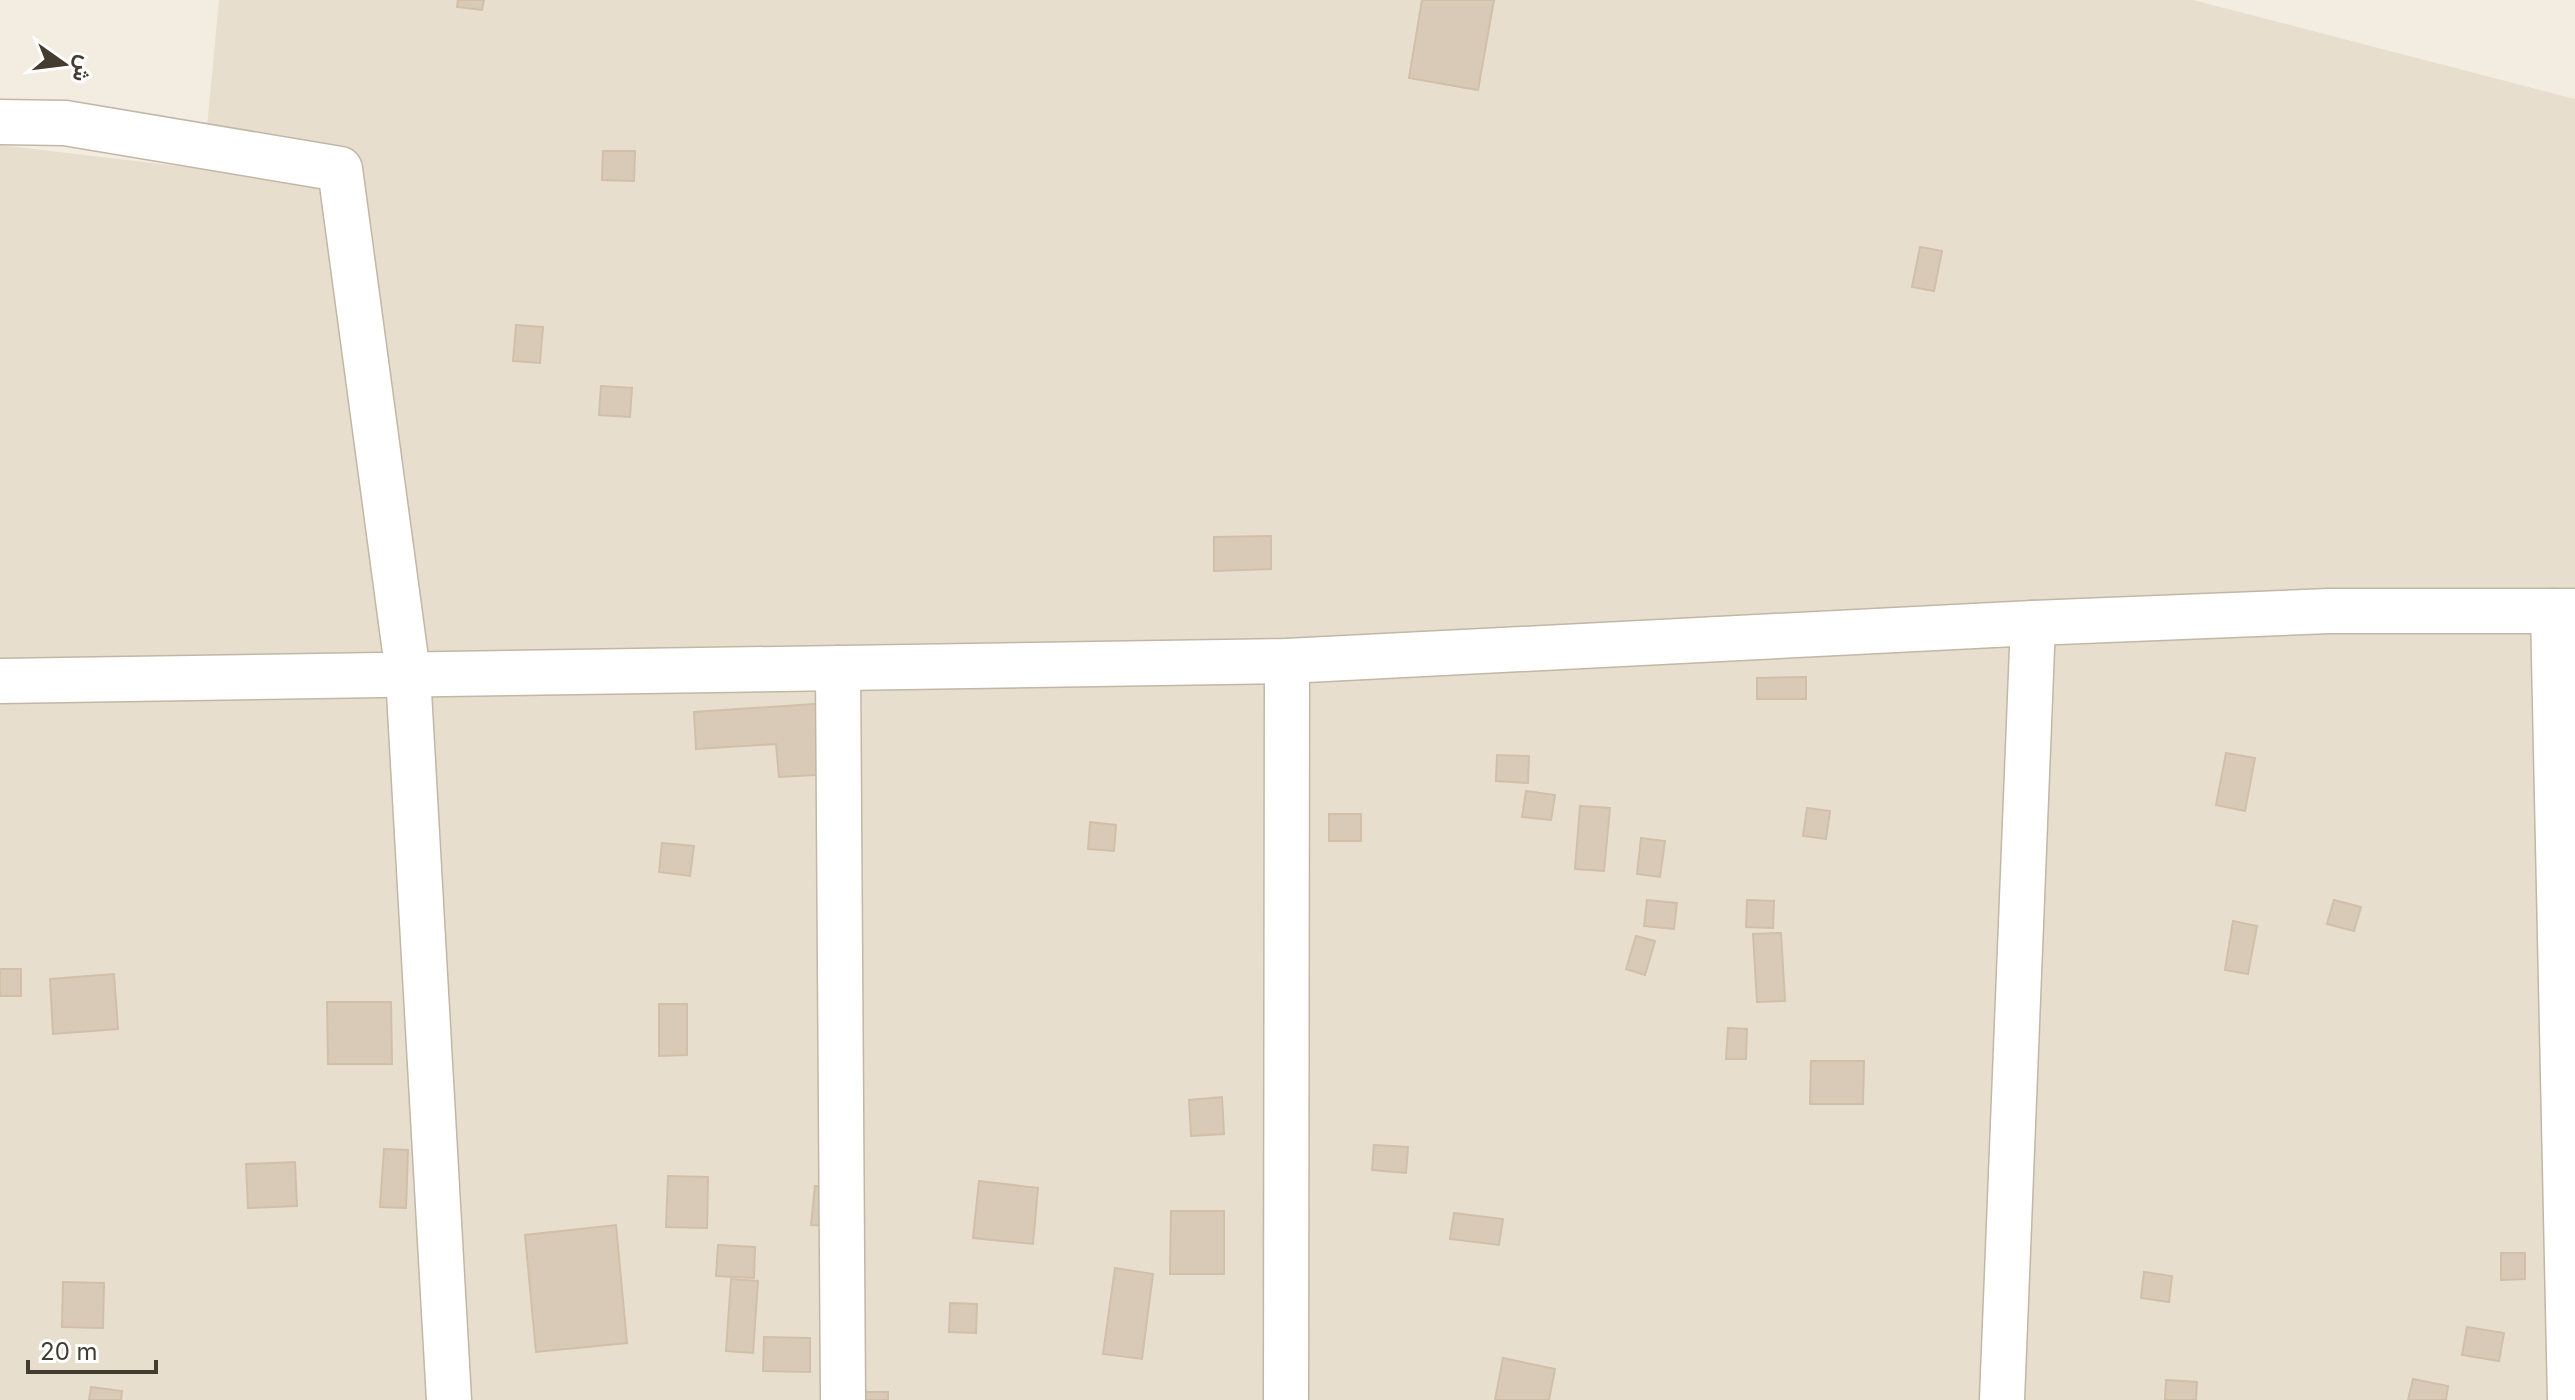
<svg xmlns="http://www.w3.org/2000/svg" width="2575" height="1400" viewBox="0 0 2575 1400" font-family="Inter,Vazirmatn,sans-serif">
<style>
.residential{fill:#e8dece}
.building{fill:#d9cab8;stroke:#d1bfa8;stroke-width:2}
.lines{fill:none;stroke-linecap:round;stroke-linejoin:round}
.minor-casing{stroke:#c2b7a6;stroke-width:47}
.minor{stroke:#fff;stroke-width:44}
</style>
<rect width="100%" height="100%" fill="#f3ede1"/>
<path class="residential" d="M219,0h1974l382,99v1301h-2575v-1255l203,24z"/>
<g class="building">
<path d="M458,0h26l-2,10 -25,-3z"/>
<path d="M1422,0h72l-16,90 -69,-12z"/>
<path d="M603,151h32l-1,30 -32,-1z"/>
<path d="M1920,247l22,4 -8,40 -22,-4z"/>
<path d="M516,325l27,2 -3,36 -27,-2z"/>
<path d="M601,386l31,2 -2,29 -31,-2z"/>
<path d="M1271,536v33l-57,2v-34z"/>
<path d="M1806,677v22h-49v-21z"/>
<path d="M829,703l4,71 -54,3 -3,-33 -80,5 -2,-37z"/>
<path d="M2226,753l29,5 -10,53 -29,-6z"/>
<path d="M1497,755l32,1 -1,27 -32,-2z"/>
<path d="M1526,791l29,4 -4,25 -29,-3z"/>
<path d="M1580,806l30,2 -6,63 -29,-2z"/>
<path d="M1807,808l23,3 -4,28 -23,-3z"/>
<rect x="1329" y="814" width="32" height="27"/>
<path d="M1090,822l26,3 -2,26 -26,-2z"/>
<path d="M1641,838l24,3 -5,36 -23,-3z"/>
<path d="M662,843l32,3 -4,30 -31,-4z"/>
<path d="M1647,900l30,3 -3,26 -30,-3z"/>
<path d="M1747,900l27,1 -1,27 -27,-1z"/>
<path d="M2334,900l27,7 -7,24 -27,-7z"/>
<path d="M2233,921l24,5 -9,48 -23,-4z"/>
<path d="M1781,933l4,68 -28,1 -4,-68z"/>
<path d="M1636,936l19,5 -10,34 -19,-6z"/>
<rect x="0" y="969" width="21" height="27"/>
<path d="M114,974l4,55 -65,5 -3,-55z"/>
<path d="M327,1002h64l1,62h-64z"/>
<path d="M659,1004h28v51l-28,1z"/>
<path d="M1728,1028l19,1 -1,30h-20z"/>
<path d="M1811,1061h53l-1,43h-53z"/>
<path d="M1222,1097l2,37 -33,2 -2,-36z"/>
<path d="M1374,1145l34,2 -2,26 -34,-3z"/>
<path d="M384,1149l24,1 -2,58 -26,-1z"/>
<path d="M295,1162l2,44 -49,2 -2,-44z"/>
<path d="M668,1176l40,1 -1,51 -41,-1z"/>
<path d="M979,1181l59,7 -5,56 -60,-6z"/>
<path d="M815,1186l23,2 -3,38 -24,-1z"/>
<path d="M1171,1211h53v63h-54z"/>
<path d="M1454,1213l49,6 -4,26 -49,-6z"/>
<path d="M616,1225l11,118 -91,9 -11,-117z"/>
<path d="M718,1245l37,2 -1,31 -38,-2z"/>
<path d="M2501,1253h24v26l-24,1z"/>
<path d="M1115,1268l38,6 -11,85 -39,-5z"/>
<path d="M2144,1272l28,4 -3,26 -28,-4z"/>
<path d="M731,1279l27,2 -5,72 -27,-2z"/>
<path d="M63,1282l41,1 -1,45 -41,-1z"/>
<path d="M950,1303l27,1 -1,29 -27,-1z"/>
<path d="M2467,1327l37,6 -5,28 -37,-6z"/>
<path d="M764,1337l46,1v34l-47,-1z"/>
<path d="M1503,1358l52,11 -6,31h-54z"/>
<path d="M2413,1379l35,7 -2,14h-38z"/>
<path d="M2166,1380l31,2 -1,18h-31z"/>
<path d="M91,1387l31,4 -1,9h-32z"/>
<rect x="860" y="1392" width="28" height="8"/>
</g>
<g class="lines">
<g class="minor-casing">
<g id="minor">
<path d="M0,122l65,1 275,46 68,505 41,726"/>
<path d="M2553,611l17,789"/>
<path d="M838,668l5,732"/>
<path d="M0,681l1287,-20 746,-38 296,-12h246"/>
<path d="M1286,1400l1,-739"/>
<path d="M2002,1400l31,-777"/>
</g>
</g>
<use href="#minor" class="minor"/>
</g>
<g transform="translate(64 64) rotate(104)" stroke="#ffffff" stroke-width="6" paint-order="stroke">
<path d="M0-6L14 30L0 20L-14 30Z" fill="#453c31"/>
<text y="-12" font-size="22" font-weight="bold" text-anchor="middle" fill="#453c31">ش</text>
</g>
<path d="M28 1360v12h128v-12" fill="none" stroke="#453c31" stroke-width="4"/>
<text x="40" y="1360" font-size="24" fill="#453c31" stroke="#ffffff" stroke-width="6" paint-order="stroke">20 m</text>
</svg>
